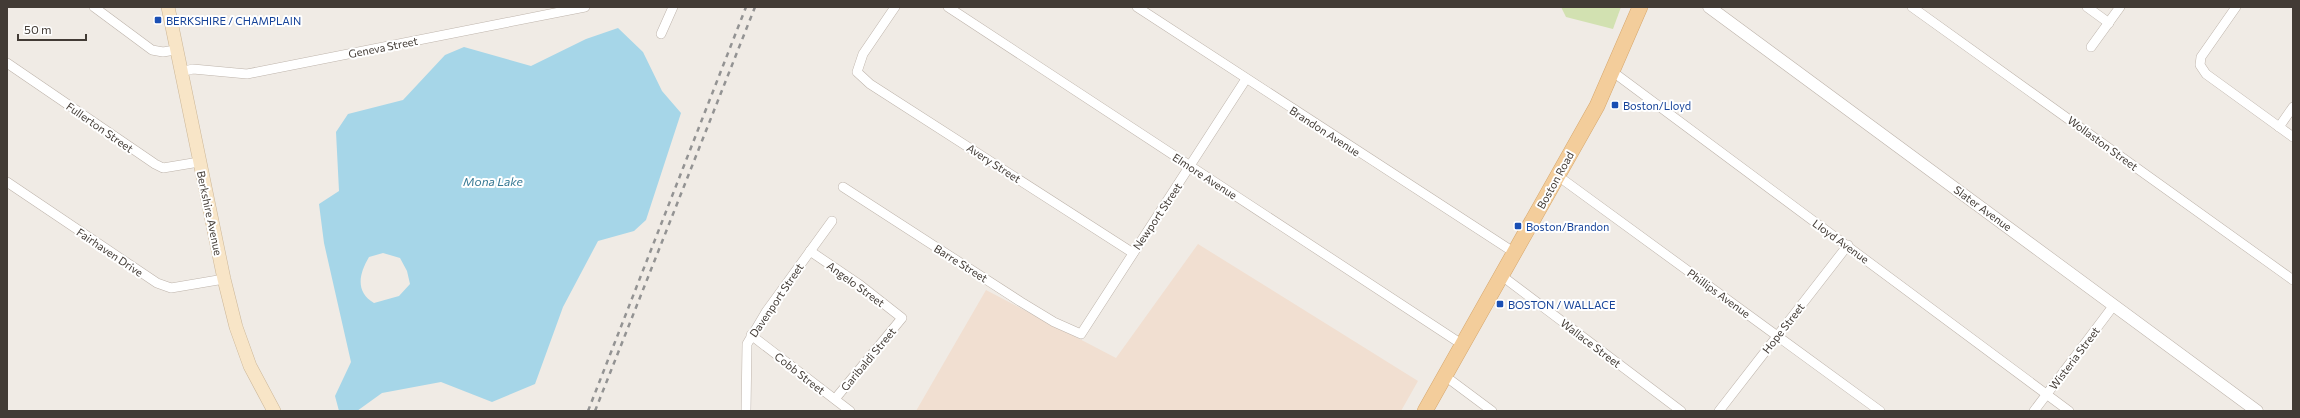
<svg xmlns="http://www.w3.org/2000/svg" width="2300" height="418" viewBox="0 0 2300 418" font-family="Commissioner,sans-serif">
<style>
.commercial{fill:#f1dfd1}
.green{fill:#d2e1b1}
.water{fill:#a6d6e8;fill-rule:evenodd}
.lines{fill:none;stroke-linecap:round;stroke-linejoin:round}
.minor-casing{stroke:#beb4ab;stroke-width:10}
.tertiary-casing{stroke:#beb4ab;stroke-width:13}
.secondary-casing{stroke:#ccb798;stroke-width:14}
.primary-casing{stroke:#d6a76d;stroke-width:16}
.minor{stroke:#fff;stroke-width:9}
.tertiary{stroke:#fff;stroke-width:12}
.secondary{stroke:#f8e5c7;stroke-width:13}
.primary{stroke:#f3cd9b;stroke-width:15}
.rail{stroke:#939393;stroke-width:2.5;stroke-dasharray:5 5;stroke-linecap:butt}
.transit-dot{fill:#1a4fb4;stroke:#fff;stroke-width:1.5}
.labels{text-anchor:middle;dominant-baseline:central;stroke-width:4;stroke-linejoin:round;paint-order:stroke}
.transit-label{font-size:11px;fill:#164399;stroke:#fff;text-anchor:start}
.street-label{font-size:11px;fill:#423b35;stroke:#fff}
.water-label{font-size:12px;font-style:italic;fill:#367994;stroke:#fff}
</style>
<rect width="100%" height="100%" fill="#f0ebe5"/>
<path class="commercial" d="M1198,244l220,137 -17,30h-485l70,-121 130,68z"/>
<path class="green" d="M1561,7h60l-8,22 -47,-12z"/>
<path class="water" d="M618,28l25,24 19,39 19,22 -35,107 -12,11 -36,10 -35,66 -28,77 -43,18 -51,-20 -59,11 -25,18h-18l-4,-15 16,-34 -27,-119 -5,-39 20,-13 -3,-59 12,-18 55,-14 42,-45 19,-8 67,19 55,-27zM383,253l17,5 7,13 3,13 -11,12 -25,7c-19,-11 -15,-29 -5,-46z"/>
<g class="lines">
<g class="minor-casing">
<g id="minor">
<path d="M94,7l58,43 11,2 12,-2"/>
<path d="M895,7l-32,47 -6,18 13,12 263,169"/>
<path d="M948,7l515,338"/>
<path d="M1137,7l378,246"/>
<path d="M1912,7l381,273"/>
<path d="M2087,7l22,16"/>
<path d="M2236,7l-35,50 -1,8 6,9 87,63"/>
<path d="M661,34l12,-27"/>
<path d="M2091,47l29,-40"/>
<path d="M7,63l148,101 8,4 36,-6"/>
<path d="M180,72l13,-3 54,5 338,-67"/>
<path d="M1613,72l456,339"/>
<path d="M2279,127l14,-20"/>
<path d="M1558,176l322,235"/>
<path d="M7,182l150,101 14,5 53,-9"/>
<path d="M843,187l178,115 33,20 27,12 165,-255"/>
<path d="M810,251l50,34 42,33 -67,81"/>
<path d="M1502,276l179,135"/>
<path d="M751,335l99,76"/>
<path d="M1445,376l47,35"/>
<path d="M746,411l1,-67 19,-32 66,-91"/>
<path d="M1719,411l129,-166"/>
<path d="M2034,411l80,-106"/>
</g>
</g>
<g class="tertiary-casing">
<path id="tertiary" d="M1709,7l548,404"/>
</g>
<g class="secondary-casing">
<path id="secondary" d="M168,7l56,272 12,48 14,39 24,45"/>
</g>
<g class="primary-casing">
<path id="primary" d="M1425,411l172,-305 43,-99"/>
</g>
<use href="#minor" class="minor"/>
<use href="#tertiary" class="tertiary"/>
<use href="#secondary" class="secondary"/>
<use href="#primary" class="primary"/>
<g class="rail">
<path d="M588,411l158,-404"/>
<path d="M595,411l160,-404"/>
</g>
</g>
<g class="transit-dot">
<rect x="154" y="16" width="8" height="8" rx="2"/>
<rect x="1611" y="101" width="8" height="8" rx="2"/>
<rect x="1514" y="222" width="8" height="8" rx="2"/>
<rect x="1496" y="300" width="8" height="8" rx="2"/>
</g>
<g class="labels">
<g class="transit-label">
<text x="166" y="20">BERKSHIRE / CHAMPLAIN</text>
<text x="1623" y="105">Boston/Lloyd</text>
<text x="1526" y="226">Boston/Brandon</text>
<text x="1508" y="304">BOSTON / WALLACE</text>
</g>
<g class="street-label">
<text transform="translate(383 47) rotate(-11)">Geneva Street</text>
<text transform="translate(100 127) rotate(35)">Fullerton Street</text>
<text transform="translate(1325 131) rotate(33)">Brandon Avenue</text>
<text transform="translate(2103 143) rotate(36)">Wollaston Street</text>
<text transform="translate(994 163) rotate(33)">Avery Street</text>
<text transform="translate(1205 176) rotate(33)">Elmore Avenue</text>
<text transform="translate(1555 180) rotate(-61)">Boston Road</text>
<text transform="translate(1983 208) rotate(36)">Slater Avenue</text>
<text transform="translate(210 213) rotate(78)">Berkshire Avenue</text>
<text transform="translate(1157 216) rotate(-56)">Newport Street</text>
<text transform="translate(1841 241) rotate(36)">Lloyd Avenue</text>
<text transform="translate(110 252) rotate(34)">Fairhaven Drive</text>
<text transform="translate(961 263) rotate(32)">Barre Street</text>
<text transform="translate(856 284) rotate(36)">Angelo Street</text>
<text transform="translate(1719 293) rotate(36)">Phillips Avenue</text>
<text transform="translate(776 300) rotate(-56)">Davenport Street</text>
<text transform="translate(1783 328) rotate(-52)">Hope Street</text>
<text transform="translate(1591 343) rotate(37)">Wallace Street</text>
<text transform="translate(2074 358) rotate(-53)">Wisteria Street</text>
<text transform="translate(868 359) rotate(-50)">Garibaldi Street</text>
<text transform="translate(800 373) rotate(38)">Cobb Street</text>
</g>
<g class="water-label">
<text x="493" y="181">Mona Lake</text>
</g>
</g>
<rect width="2300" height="418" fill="none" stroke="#423b35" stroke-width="16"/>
<path d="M18 34v6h68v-6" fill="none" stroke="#423b35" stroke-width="2"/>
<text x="24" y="34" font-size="12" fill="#423b35" stroke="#ffffff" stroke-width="3" paint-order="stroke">50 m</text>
</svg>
